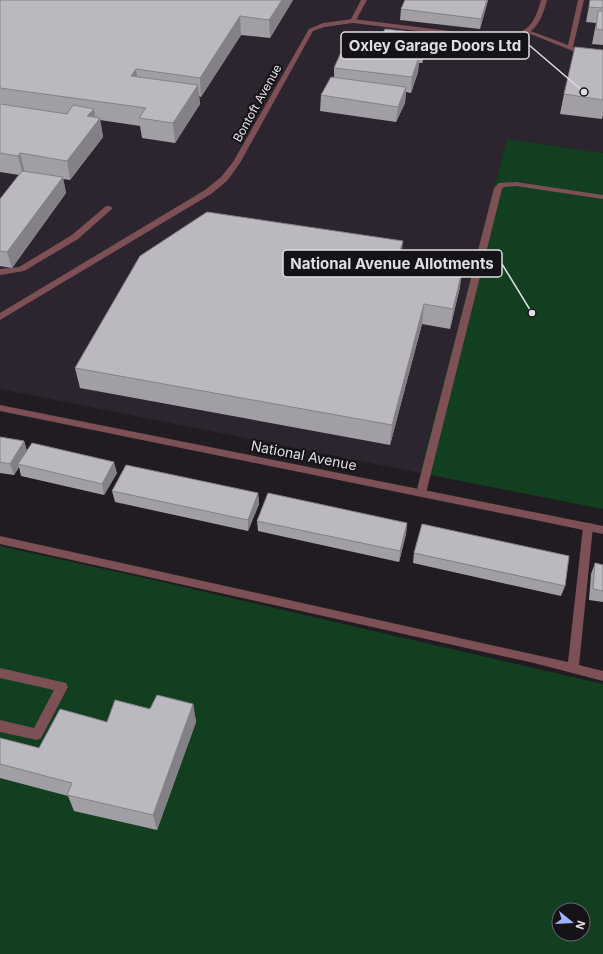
<svg xmlns="http://www.w3.org/2000/svg" width="603" height="954" viewBox="0 0 603 954" font-family="Inter,sans-serif">
<style>
.built{fill:#2c242e}
.green{fill:#113f1f;fill-rule:evenodd}
.lines{fill:none;stroke-linecap:round;stroke-linejoin:round}
.service{fill:#7d5055;fill-rule:evenodd}
.minor{fill:#7d5055;fill-rule:evenodd}
.wall{fill:#a19ea5}
.shaded-wall{fill:#838186}
.building{fill:#bbb8c0;stroke:#838186}
.labels{text-anchor:middle;dominant-baseline:central;stroke-width:4;stroke-linejoin:round;paint-order:stroke}
.far-street-label{font-size:12px;fill:#e1dee2;stroke:#161318}
.street-label{font-size:14px;fill:#e1dee2;stroke:#161318}
.leader{fill:none;stroke:#e1dee2;stroke-width:1.5}
.callout-dot{fill:#e1dee2;stroke:#161318;stroke-width:1.5}
.callout{fill:#161318;stroke:#e1dee2;stroke-width:1.5}
.callout-label{font-size:15px;text-anchor:middle;font-weight:bold;fill:#e1dee2}
</style>
<rect width="100%" height="100%" fill="#201c21"/>
<path class="built" d="M0,0h603v153l-96,-13 -87,333 -420,-84z"/>
<g class="green">
<path d="M507,139l96,14v356l-183,-36z"/>
<path d="M0,546l154,34 449,104v270h-603zM559,910h24v24h-24z"/>
</g>
<g class="lines">
<g class="service">
<path d="M361,0h6l-12,22h-4l-1,-1z"/>
<path d="M578,0h6l-11,47 30,12v4l-80,-32 5,-1 40,15z"/>
<path d="M516,182l87,13v4l-87,-13 -12,1 -2,2 -76,304 -1,3h-8l-1,-3 78,-305 5,-5z"/>
<path d="M106,206h3l4,2 -35,31 -54,32 -24,4v-6l19,-2 53,-32z"/>
<path d="M588,523l4,1 1,3 -14,138 24,6v10l-69,-18 -534,-119v-8l568,126 15,-135 1,-3z"/>
<path d="M0,668l66,15 2,4 -27,51 -4,2 -37,-8v-12l34,8 20,-38 -54,-12z"/>
</g>
<g class="minor">
<path d="M541,0h6c-9,36 -22,38 -57,40l-137,-17 -29,4 -11,4 -73,132 -13,18 -16,13 -211,126v-7l205,-123 16,-13 12,-15 76,-133 14,-6 30,-4 137,17c33,-2 42,-3 51,-36z"/>
<path d="M0,405l603,121v8l-603,-123z"/>
</g>
</g>
<g class="wall">
<path d="M0,0h293l-23,38 -29,-3 -40,62 -2,-1 1,8 -25,39 -33,-5 -2,-12 -40,-6 3,17 -33,43 -7,-1 3,14 -54,75 -12,-2v-67l19,-24 -19,-3z"/>
<path d="M405,0h83l-1,4 -7,25 -80,-9 1,-11z"/>
<path d="M590,0h13v45l-11,-1 4,-21 -10,-1z"/>
<path d="M430,34l-1,11 -7,18h-3l-1,9 -7,21 -5,-1 -1,11 -9,19 -76,-11 1,-16 13,-18v-9l42,-16 1,-5z"/>
<path d="M603,50v65l-1,4 -42,-5 4,-20z"/>
<path d="M460,287l-10,42 -28,-5 -32,121 -310,-57 -5,-20z"/>
<path d="M0,437l24,4 3,10 90,22 -13,22 -83,-19 -2,-9 -5,8 -14,-2z"/>
<path d="M112,491l146,2 1,11 -11,27 -133,-29z"/>
<path d="M257,521l150,2 -1,11 -7,28 -141,-31z"/>
<path d="M414,553l151,33 -4,10 -148,-33z"/>
<path d="M595,563l8,2v37l-14,-2 2,-26z"/>
<path d="M193,704l3,18 -39,108 -83,-19 -6,-15 -68,-18v-40l39,10 68,-26 43,-13z"/>
</g>
<g class="shaded-wall">
<path d="M282,0h11l-23,38 -1,-18z"/>
<path d="M487,0h1l-1,4 -7,25 1,-10z"/>
<path d="M240,16l1,19 -40,62 -1,-19z"/>
<path d="M430,34l-1,11 -7,18 1,-10z"/>
<path d="M419,57l-1,15 -7,21 1,-16z"/>
<path d="M136,69l3,19 -8,-12z"/>
<path d="M198,85l2,19 -25,39 -2,-20z"/>
<path d="M406,87l-1,16 -9,19 2,-15z"/>
<path d="M94,109l2,14 4,-5 3,19 -33,43 -3,-19 20,-45z"/>
<path d="M20,153l5,20 -2,3 -5,-20z"/>
<path d="M63,177l3,16 -54,75 -5,-16z"/>
<path d="M403,241l-2,20 -3,-4z"/>
<path d="M463,267l-3,20 -10,42 3,-20z"/>
<path d="M424,304l-2,20 -32,121 2,-20z"/>
<path d="M24,441l3,11 -9,12 1,3 -5,8 -4,-11z"/>
<path d="M114,462l3,11 -13,22 -2,-11z"/>
<path d="M258,493l1,11 -11,27v-11z"/>
<path d="M407,523l-1,11 -7,28 1,-11z"/>
<path d="M193,704l3,18 -39,108 -4,-15z"/>
</g>
<g class="building">
<path d="M0,0h282l-13,20 -29,-4 -40,62 -64,-9 -5,7 67,9 -25,38 -34,-5 7,-10 -146,-20z"/>
<path d="M405,0h82l-6,19 -80,-10z"/>
<path d="M590,0h13v8l-14,-1z"/>
<path d="M598,11h5v19l-7,-1z"/>
<path d="M385,29l45,5 -7,19 -46,-6z"/>
<path d="M575,47l28,3v50l-39,-6z"/>
<path d="M343,48l76,9 -7,20 -78,-9z"/>
<path d="M331,77l75,10 -8,20 -77,-12z"/>
<path d="M0,104l67,10 6,-9 21,4 -7,7 13,2 -33,43 -47,-8 -2,3 -18,-3z"/>
<path d="M22,171l41,6 -56,75 -7,-1v-52z"/>
<path d="M207,212l196,29 -5,16 65,10 -10,42 -29,-5 -32,121 -317,-57 65,-112z"/>
<path d="M0,437l24,4 -14,23 -10,-2z"/>
<path d="M32,443l82,19 -12,22 -84,-20z"/>
<path d="M126,465l132,28 -10,27 -136,-29z"/>
<path d="M268,493l139,30 -7,28 -143,-30z"/>
<path d="M422,524l147,32 -4,30 -151,-33z"/>
<path d="M595,563l8,2v26l-10,-2z"/>
<path d="M157,695l36,9 -40,111 -86,-20 5,-12 -72,-19v-26l39,10 21,-39 47,13 8,-22 35,9z"/>
</g>
<g class="labels">
<g class="far-street-label">
<text transform="translate(257 103) rotate(-61)">Bontoft Avenue</text>
</g>
<g class="street-label">
<text transform="translate(304 455) rotate(11)">National Avenue</text>
</g>
</g>
<path class="leader" d="M584 92L529 45M532 313L502 264"/>
<g class="callout-dot">
<circle cx="584" cy="92" r="4"/>
<circle cx="532" cy="313" r="4"/>
</g>
<g class="callout">
<rect x="341" y="32" width="188" height="27" rx="4"/>
<rect x="283" y="250" width="219" height="27" rx="4"/>
</g>
<g class="callout-label">
<text x="435" y="51">Oxley Garage Doors Ltd</text>
<text x="392" y="269">National Avenue Allotments</text>
</g>
<g transform="translate(571 922) rotate(108)"><circle r="19" fill="#161318" stroke="#676469"/>
<path d="M0-3L7 15L0 10L-7 15Z" fill="#9db4fd"/>
<text y="-6" font-size="11" font-weight="bold" text-anchor="middle" fill="#e1dee2">N</text>
</g>
</svg>
